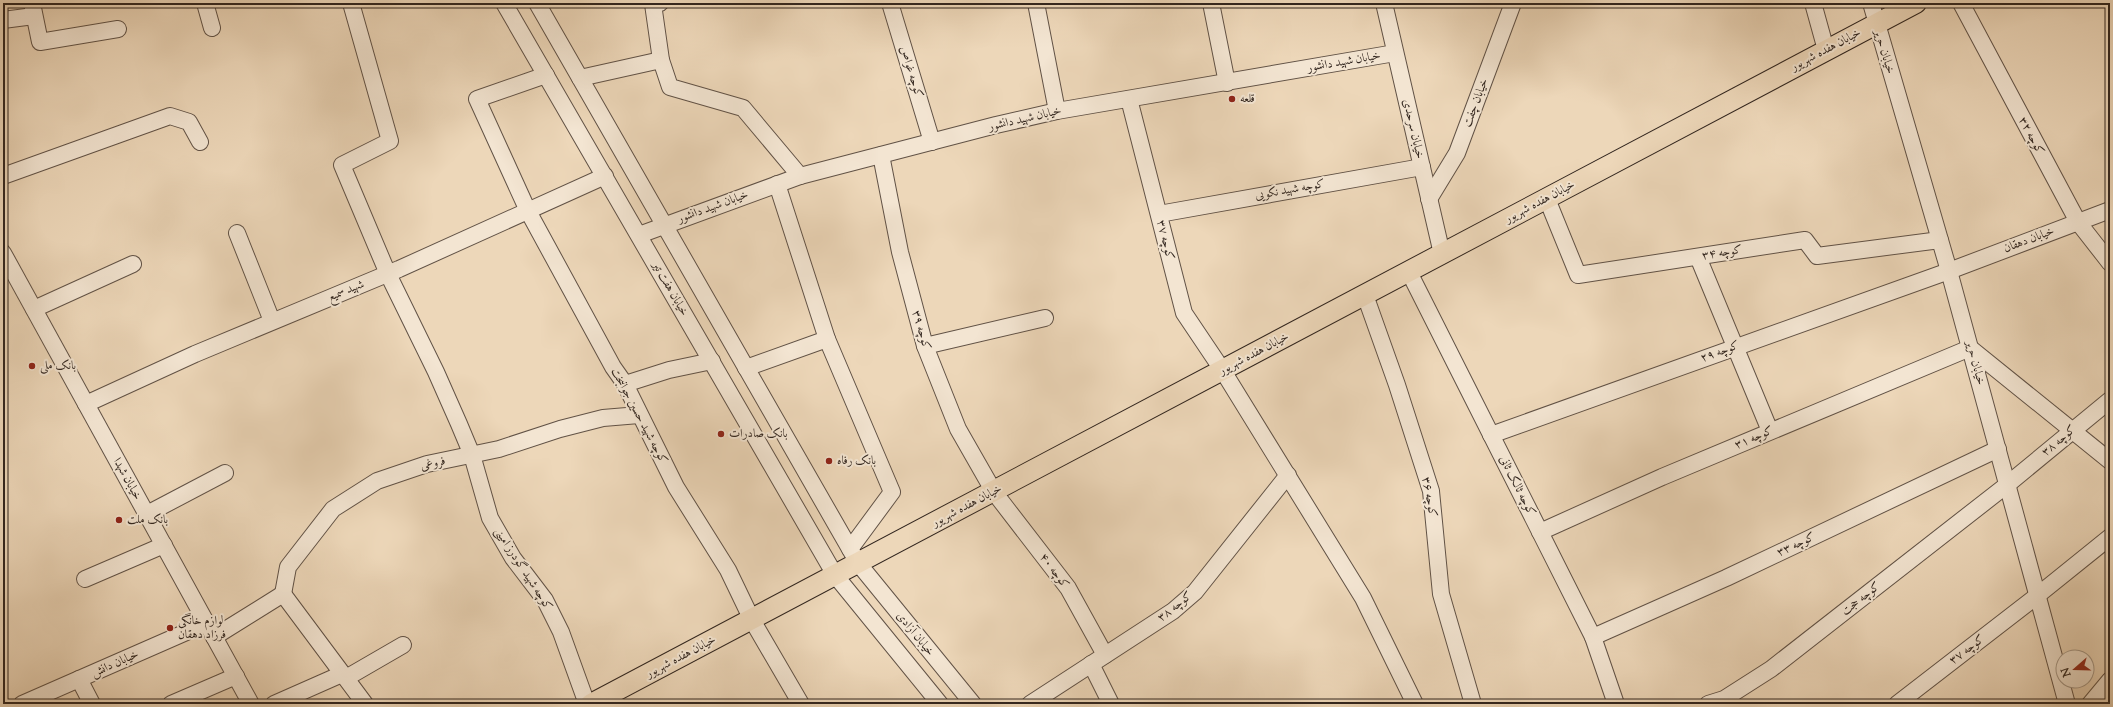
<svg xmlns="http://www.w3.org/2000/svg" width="2113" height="707" viewBox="0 0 2113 707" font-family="'Sorts Mill Goudy',Amiri,serif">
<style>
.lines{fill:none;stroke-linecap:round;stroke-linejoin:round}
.minor-casing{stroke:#615246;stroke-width:18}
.major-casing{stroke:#32261f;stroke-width:22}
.minor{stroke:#f3e5d2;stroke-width:16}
.major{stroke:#edd7b9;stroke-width:20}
.poi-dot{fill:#8f2418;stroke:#f3e5d2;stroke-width:1.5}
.labels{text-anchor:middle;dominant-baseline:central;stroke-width:4;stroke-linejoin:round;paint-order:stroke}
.street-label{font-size:12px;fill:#32261f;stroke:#f3e5d2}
.poi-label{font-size:12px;fill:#32261f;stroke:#f3e5d2;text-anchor:start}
</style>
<rect width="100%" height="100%" fill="#edd7b9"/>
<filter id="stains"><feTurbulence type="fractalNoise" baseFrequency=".005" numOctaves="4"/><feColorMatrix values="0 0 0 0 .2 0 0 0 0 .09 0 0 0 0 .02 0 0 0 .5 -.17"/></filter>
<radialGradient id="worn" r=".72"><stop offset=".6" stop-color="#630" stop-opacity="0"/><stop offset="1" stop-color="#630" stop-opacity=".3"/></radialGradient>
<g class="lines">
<g class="minor-casing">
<g id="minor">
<path d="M32,3l8,39 78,-13"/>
<path d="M205,3l7,25"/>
<path d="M351,3l39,138 -48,24 46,109 48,98 23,52 13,31 18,63 23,40 32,42 16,32 26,72"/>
<path d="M504,3l331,572 105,129"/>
<path d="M537,3l321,560 115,141"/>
<path d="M660,3l-7,1 8,56 9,27 73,21 57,68"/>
<path d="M890,3l42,139"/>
<path d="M1036,3l21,108"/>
<path d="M1211,3l16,80"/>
<path d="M1384,3l58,251"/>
<path d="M1813,3l13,47"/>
<path d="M1871,3l78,268 118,433"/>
<path d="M1961,3l117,219 32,41"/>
<path d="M3,20l31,-4"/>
<path d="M546,75l-69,24 51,112 85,156 12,17 51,103 52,83 24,50 49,84"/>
<path d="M580,78l81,-18"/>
<path d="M1129,99l55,214 39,58 140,227 52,106"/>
<path d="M881,155l19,97 25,94 33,83 36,63 74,96 37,67"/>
<path d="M3,176l167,-60 19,6 11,20"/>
<path d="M777,184l50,155 65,153 -42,57"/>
<path d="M1429,199l28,-46 56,-150"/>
<path d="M1547,199l31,76 227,-35 12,16 123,-16"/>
<path d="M1159,214l263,-47"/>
<path d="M237,233l35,88"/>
<path d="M639,235l161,-59 196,-51 61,-14 338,-58"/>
<path d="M3,253l248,451"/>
<path d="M1698,257l72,174"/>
<path d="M1409,272l184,365 23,67"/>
<path d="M1365,295l32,90 34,106 10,103 32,110"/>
<path d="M34,309l99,-45"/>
<path d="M925,346l120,-28"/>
<path d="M746,368l81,-29"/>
<path d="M625,384l44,-14 43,-9"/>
<path d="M86,404l109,-50 204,-85 206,-93"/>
<path d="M1491,435l458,-164 161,-61"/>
<path d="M147,514l78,-41"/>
<path d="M1540,532l122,-55 308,-129 140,113"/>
<path d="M85,579l79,-34"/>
<path d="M283,594l5,-27 45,-58 44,-28 50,-17 72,-15 61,-20 43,-11 36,-3"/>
<path d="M283,594l82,110"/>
<path d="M214,637l69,-43"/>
<path d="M1593,637l133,-59 272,-129"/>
<path d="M1091,664l20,40"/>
<path d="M346,678l57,-33"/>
<path d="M79,679l13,25"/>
<path d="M22,704l185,-81"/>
<path d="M171,704l65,-28"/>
<path d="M274,704l68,-30"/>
<path d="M1030,704l143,-93 22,-19 93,-117"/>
<path d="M1708,704l16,-5 47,-30 237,-185 102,-84"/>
<path d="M1897,704l141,-109 72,-58"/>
<path d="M2090,704l20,-24"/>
</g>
</g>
<g class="major-casing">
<path id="major" d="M591,704l1325,-701"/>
</g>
<use href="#minor" class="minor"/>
<use href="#major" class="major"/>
</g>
<g class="poi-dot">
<circle cx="1232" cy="99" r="4"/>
<circle cx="32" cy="366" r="4"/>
<circle cx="721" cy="434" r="4"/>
<circle cx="829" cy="461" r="4"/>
<circle cx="119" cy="520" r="4"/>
<circle cx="170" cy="628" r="4"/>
</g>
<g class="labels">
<g class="street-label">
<text transform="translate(1826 50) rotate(-28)">خیابان هفده شهریور</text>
<text transform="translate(1884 52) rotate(73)">خیابان حریر</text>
<text transform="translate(1344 62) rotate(-10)">خیابان شهید دانشور</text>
<text transform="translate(911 72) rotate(73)">کوچه غواص</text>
<text transform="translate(1476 103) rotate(-69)">خیابان چفت</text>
<text transform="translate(1025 119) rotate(-13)">خیابان شهید دانشور</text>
<text transform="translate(1413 129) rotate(77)">خیابان سرحدی</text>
<text transform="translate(2031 136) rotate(62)">کوچه ۳۲</text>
<text transform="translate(1290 190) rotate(-10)">کوچه شهید نکویی</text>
<text transform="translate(1540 202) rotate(-28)">خیابان هفده شهریور</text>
<text transform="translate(713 207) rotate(-20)">خیابان شهید دانشور</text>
<text transform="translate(1165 240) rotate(76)">کوچه ۳۷</text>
<text transform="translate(2029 240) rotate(-21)">خیابان دهقان</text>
<text transform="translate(1722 253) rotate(-9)">کوچه ۳۴</text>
<text transform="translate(670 289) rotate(60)">خیابان هفت تیر</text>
<text transform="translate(346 291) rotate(-22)">شهید سمیع</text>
<text transform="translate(921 330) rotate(74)">کوچه ۳۹</text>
<text transform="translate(1720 352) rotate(-20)">کوچه ۲۹</text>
<text transform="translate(1254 354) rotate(-28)">خیابان هفده شهریور</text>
<text transform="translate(1975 363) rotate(75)">خیابان حریر</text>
<text transform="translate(639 416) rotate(62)">کوچه شهید حسین جوانبخت</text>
<text transform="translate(1754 438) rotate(-23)">کوچه ۳۱</text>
<text transform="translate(2059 441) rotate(-40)">کوچه ۳۸</text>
<text transform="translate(433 464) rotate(-14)">فروغی</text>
<text transform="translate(127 479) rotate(61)">خیابان شهدا</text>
<text transform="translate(1517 486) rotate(63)">کوچه ثالک ثانی</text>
<text transform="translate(1429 497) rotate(80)">کوچه ۳۶</text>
<text transform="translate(967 506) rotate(-28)">خیابان هفده شهریور</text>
<text transform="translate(1796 545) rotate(-25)">کوچه ۳۳</text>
<text transform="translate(523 569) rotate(57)">کوچه شهید گودرز امینی</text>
<text transform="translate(1054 571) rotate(53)">کوچه ۴۰</text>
<text transform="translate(1861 599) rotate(-38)">کوچه حجت</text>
<text transform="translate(1175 607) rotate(-38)">کوچه ۳۸</text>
<text transform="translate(915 634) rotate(51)">خیابان آزادی</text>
<text transform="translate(1967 650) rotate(-37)">کوچه ۳۷</text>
<text transform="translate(681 657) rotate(-28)">خیابان هفده شهریور</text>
<text transform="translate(115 664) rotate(-24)">خیابان دانش</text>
</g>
<g class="poi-label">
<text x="1240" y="99">قلعه</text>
<text x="40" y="366">بانک ملی</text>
<text x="729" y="434">بانک صادرات</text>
<text x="837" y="461">بانک رفاه</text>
<text x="127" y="520">بانک ملت</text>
<text x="178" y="621">لوازم خانگی<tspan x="178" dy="14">فرزاد دهقان</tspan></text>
</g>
</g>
<rect width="2113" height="707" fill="none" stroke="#edd7b9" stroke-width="16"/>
<rect x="4" y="4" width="2105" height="699" fill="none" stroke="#32261f" stroke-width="2"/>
<rect x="8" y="8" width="2097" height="691" fill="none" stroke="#32261f"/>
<g transform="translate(2075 669) rotate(250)"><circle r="19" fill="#f3e5d2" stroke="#a6998a"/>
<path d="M0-3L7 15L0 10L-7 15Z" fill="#8f2418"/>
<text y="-6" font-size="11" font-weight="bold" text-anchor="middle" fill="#32261f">N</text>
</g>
<rect width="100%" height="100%" filter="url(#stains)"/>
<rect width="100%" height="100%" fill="url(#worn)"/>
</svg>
